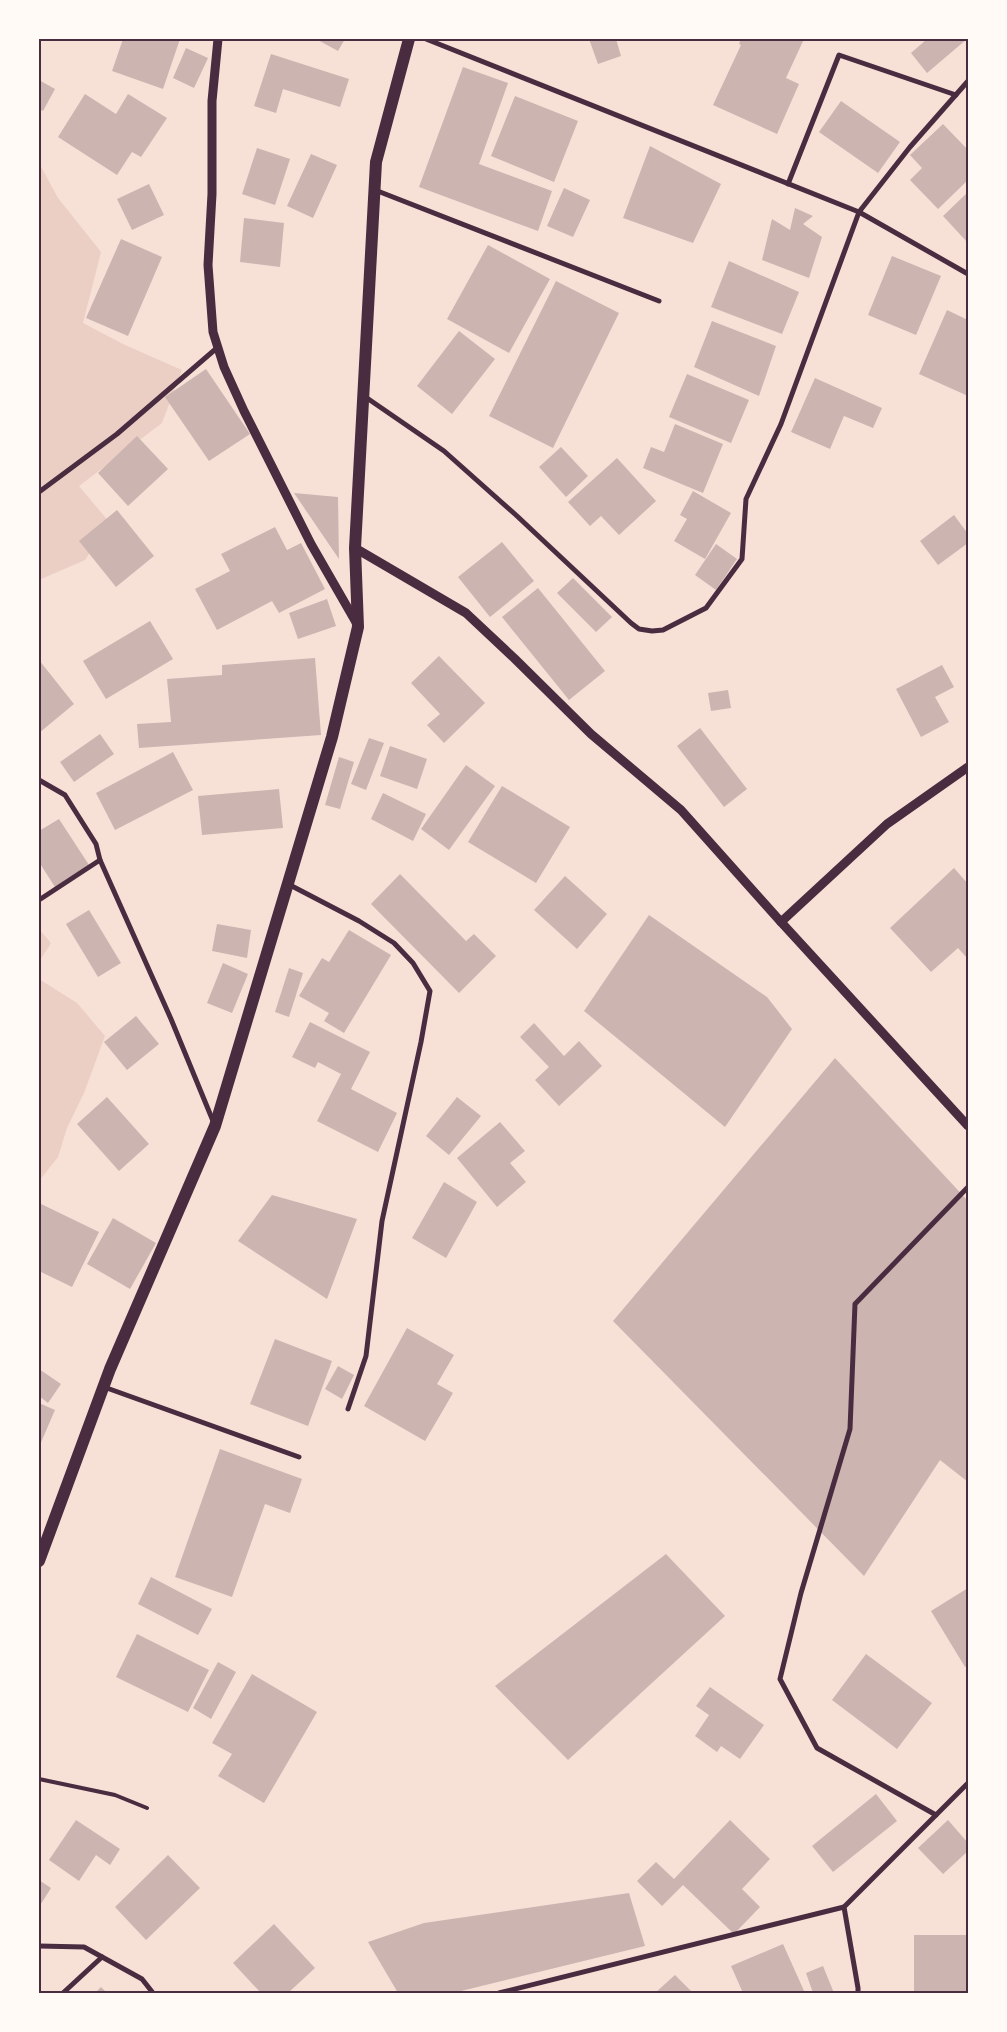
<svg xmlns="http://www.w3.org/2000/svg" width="1007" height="2032" viewBox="0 0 1007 2032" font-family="'Golos Text',sans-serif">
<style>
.green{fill:#ebcfc5}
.building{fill:#ccb4b1}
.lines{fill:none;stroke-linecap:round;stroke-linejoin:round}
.service{stroke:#4a2c40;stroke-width:4}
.minor{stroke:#4a2c40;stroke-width:5}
.tertiary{stroke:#4a2c40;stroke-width:9}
.primary{stroke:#4a2c40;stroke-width:12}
.neatline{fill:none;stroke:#4a2c40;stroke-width:2}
</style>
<rect width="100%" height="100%" fill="#f7e1d7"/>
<g class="green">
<path d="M39,163l19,35 43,54 -18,71 42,22 57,25 -20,53 -83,63 31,37 -25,37 -46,20z"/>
<path d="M39,929l12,14 -12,19z"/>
<path d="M39,979l38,24 28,33 -21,57 -17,35 -9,29 -19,24z"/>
</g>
<g class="building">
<path d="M123,39h57l-17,50 -51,-18z"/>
<path d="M316,39h29l-7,12z"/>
<path d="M589,39h27l5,17 -23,8z"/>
<path d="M741,39h63l-18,39 13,6 -22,50 -64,-29 28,-60 -2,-1z"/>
<path d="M927,39h40l-40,34 -16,-20z"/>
<path d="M186,48l22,10 -14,30 -21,-10z"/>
<path d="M271,54l78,25 -9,28 -57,-18 -7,24 -22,-7z"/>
<path d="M463,67l45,16 -29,81 73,27 -14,40 -119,-44z"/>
<path d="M39,80l16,9 -12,22 -4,-2z"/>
<path d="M85,94l31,20 12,-20 39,24 -26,39 -9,-5 -15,23 -59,-38z"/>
<path d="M515,96l63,25 -24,61 -63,-26z"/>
<path d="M841,101l59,41 -22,31 -59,-41z"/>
<path d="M943,124l25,26v30l-30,29 -28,-29 12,-12 -12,-13z"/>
<path d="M650,146l71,38 -28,59 -70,-25z"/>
<path d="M257,148l33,11 -15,46 -33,-11z"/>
<path d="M311,154l26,11 -24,53 -26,-12z"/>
<path d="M149,184l15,31 -32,15 -15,-31z"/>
<path d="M564,188l26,12 -17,37 -26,-11z"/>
<path d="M968,192v51l-25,-27z"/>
<path d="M795,208l18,8 -10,8 19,13 -13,41 -47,-18 10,-41 18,11z"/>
<path d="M244,218l40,5 -4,44 -40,-5z"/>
<path d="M121,239l41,18 -34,79 -42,-18z"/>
<path d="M488,245l62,34 -41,74 -62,-34z"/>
<path d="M892,256l49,20 -25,59 -48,-20z"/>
<path d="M729,261l70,31 -17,42 -71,-27z"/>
<path d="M556,281l63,32 -66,135 -64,-32z"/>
<path d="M947,310l21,10v76l-49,-22z"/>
<path d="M712,321l64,25 -17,50 -65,-29z"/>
<path d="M459,331l36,28 -43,55 -35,-28z"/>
<path d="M206,369l44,65 -41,27 -44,-64z"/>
<path d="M687,374l62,26 -18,43 -62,-26z"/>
<path d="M815,378l67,30 -9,20 -29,-12 -14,33 -39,-17z"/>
<path d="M675,424l48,20 -20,49 -60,-25 8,-21 13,5z"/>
<path d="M137,436l31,33 -40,37 -30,-33z"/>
<path d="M561,447l27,29 -22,21 -27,-30z"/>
<path d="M617,458l39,43 -37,34 -18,-19 -11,10 -22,-24z"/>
<path d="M693,491l38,22 -26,46 -31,-18 13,-22 -7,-4z"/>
<path d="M294,493l44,4 1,62z"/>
<path d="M117,510l37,46 -38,31 -37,-46z"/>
<path d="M954,515l14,19v9l-30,22 -18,-24z"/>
<path d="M275,527l12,23 14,-7 24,46 -46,24 -7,-12 -55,29 -22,-41 35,-18 -9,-17z"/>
<path d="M502,542l32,39 -44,36 -32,-40z"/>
<path d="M716,544l21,15 -21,31 -21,-15z"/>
<path d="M573,578l39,39 -16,15 -39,-39z"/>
<path d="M538,588l67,83 -36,29 -67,-83z"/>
<path d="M327,599l9,27 -38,13 -9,-26z"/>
<path d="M150,621l23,38 -67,40 -23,-38z"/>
<path d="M439,656l46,47 -41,40 -17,-18 13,-11 -29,-31z"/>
<path d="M315,658l6,77 -182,13 -2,-24 34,-2 -4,-43 55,-4v-10z"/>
<path d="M39,660l35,44 -35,29z"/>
<path d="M942,665l12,22 -19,10 14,25 -28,15 -25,-48z"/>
<path d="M728,690l3,18 -20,3 -3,-18z"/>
<path d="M700,728l47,61 -23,18 -47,-61z"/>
<path d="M100,734l14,20 -40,28 -14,-20z"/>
<path d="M369,738l15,5 -18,47 -15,-6z"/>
<path d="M390,746l37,13 -10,30 -37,-13z"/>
<path d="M173,752l20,38 -78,40 -19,-37z"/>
<path d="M339,757l15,5 -14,47 -15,-4z"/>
<path d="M466,765l29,21 -46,64 -28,-21z"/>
<path d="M502,786l68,41 -34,56 -68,-41z"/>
<path d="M279,789l4,39 -81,7 -4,-39z"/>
<path d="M383,793l43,21 -13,27 -42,-22z"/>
<path d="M59,819l30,46 -34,22 -16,-25v-31z"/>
<path d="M954,868l14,16v75l-10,-11 -27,24 -41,-44z"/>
<path d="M400,874l66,67 8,-7 22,22 -37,37 -88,-89z"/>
<path d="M565,876l42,38 -30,35 -43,-39z"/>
<path d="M89,910l32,53 -23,14 -32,-53z"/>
<path d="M649,915l118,82 25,32 -67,98 -141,-116z"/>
<path d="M217,924l34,6 -4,28 -35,-7z"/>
<path d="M349,930l42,25 -47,78 -20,-12 5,-8 -30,-17 23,-38 7,4z"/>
<path d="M223,963l25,11 -16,39 -25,-10z"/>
<path d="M289,968l14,5 -14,44 -14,-5z"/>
<path d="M136,1016l23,28 -32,26 -23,-28z"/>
<path d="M310,1022l60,30 -19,37 46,24 -19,39 -61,-31 24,-47 -23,-12 -3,6 -23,-11z"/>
<path d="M534,1023l30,33 15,-15 23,25 -43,40 -24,-26 14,-13 -29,-30z"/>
<path d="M835,1058l133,143v281l-28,-22 -76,116 -251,-255z"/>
<path d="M107,1097l42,47 -30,27 -42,-47z"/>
<path d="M457,1097l24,19 -32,39 -23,-19z"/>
<path d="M500,1122l25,29 -15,12 16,19 -29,25 -40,-49z"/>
<path d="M444,1182l33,20 -31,56 -34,-20z"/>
<path d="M272,1195l85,24 -30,80 -89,-58z"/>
<path d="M39,1203l60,29 -27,55 -33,-16z"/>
<path d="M113,1218l43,25 -26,46 -43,-25z"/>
<path d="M407,1328l47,27 -17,29 16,9 -28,48 -61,-35z"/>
<path d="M275,1339l57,22 -24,65 -58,-22z"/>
<path d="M338,1366l16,9 -12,24 -17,-10z"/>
<path d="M39,1369l22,15 -13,19 -9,-7z"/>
<path d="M39,1403l16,7 -16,37z"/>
<path d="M220,1449l82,30 -12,34 -25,-9 -33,93 -57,-20z"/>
<path d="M666,1554l59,62 -157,144 -73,-74z"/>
<path d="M151,1577l61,32 -14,26 -60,-31z"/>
<path d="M968,1588v77l-3,2 -34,-56z"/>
<path d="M137,1634l72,36 -21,42 -72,-35z"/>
<path d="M866,1654l66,49 -35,46 -65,-49z"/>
<path d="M218,1662l18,10 -25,47 -18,-11z"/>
<path d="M252,1674l65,38 -53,91 -46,-27 14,-22 -20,-11z"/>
<path d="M710,1687l54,38 -24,34 -19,-13 -4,6 -22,-16 14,-21 -13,-9z"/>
<path d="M876,1794l21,27 -64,51 -21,-26z"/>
<path d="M76,1820l44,29 -10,16 -14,-10 -17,26 -30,-21z"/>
<path d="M730,1820l40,39 -28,30 18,18 -26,27 -51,-49 -21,21 -25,-25 19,-19 18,17z"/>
<path d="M948,1820l20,23v8l-25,23 -25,-26z"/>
<path d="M168,1855l32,33 -54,52 -31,-33z"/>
<path d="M39,1880l12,8 -12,19z"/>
<path d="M629,1893l16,53 -192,47h-55l-30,-51 56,-19z"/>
<path d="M274,1924l41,44 -27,25h-27l-28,-30z"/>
<rect x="914" y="1935" width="54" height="58"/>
<path d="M783,1944l22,49h-62l-12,-27z"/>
<path d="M823,1966l11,27h-21l-7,-20z"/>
<path d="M675,1975l18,18h-38z"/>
<path d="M101,1987l6,6h-12z"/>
</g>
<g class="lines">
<path class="service" d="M39,1779l76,16 32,13"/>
<g class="minor">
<path d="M426,39l433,173 109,62"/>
<path d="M788,184l51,-129 117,40"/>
<path d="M375,190l284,111"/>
<path d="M364,396l80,55 73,65 114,107 8,6 13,2 11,-1 43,-22 36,-49 4,-60 35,-75 78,-212 51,-65 58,-66"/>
<path d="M39,492l78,-58 101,-87"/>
<path d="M39,780l26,15 31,49 4,16 71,159 42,102"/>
<path d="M288,884l71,37 35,22 19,20 17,28 -9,51 -39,179 -16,135 -18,53"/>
<path d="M39,900l61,-40"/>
<path d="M104,1387l195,70"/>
<path d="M936,1815l-119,-67 -37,-69 21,-86 49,-164 5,-125 113,-117"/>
<path d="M39,1946l45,1 58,32 11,14"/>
<path d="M63,1993l39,-36"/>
<path d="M499,1993l345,-86"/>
<path d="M858,1993v-5l-14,-81 124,-124"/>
</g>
<g class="tertiary">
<path d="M218,39l-6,62v93l-4,71 5,67 11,35 20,44 67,133 46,80"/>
<path d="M355,548l111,65 48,45 77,76 90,76 100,112 106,-98 81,-57"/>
<path d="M781,922l187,204"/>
</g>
<path class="primary" d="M39,1561l71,-192 105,-243 117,-389 26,-110 -3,-79 21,-386 33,-123"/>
</g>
<rect width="1007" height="2032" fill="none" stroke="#fffaf5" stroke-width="80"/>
<rect x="40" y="40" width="927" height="1952" class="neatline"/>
</svg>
